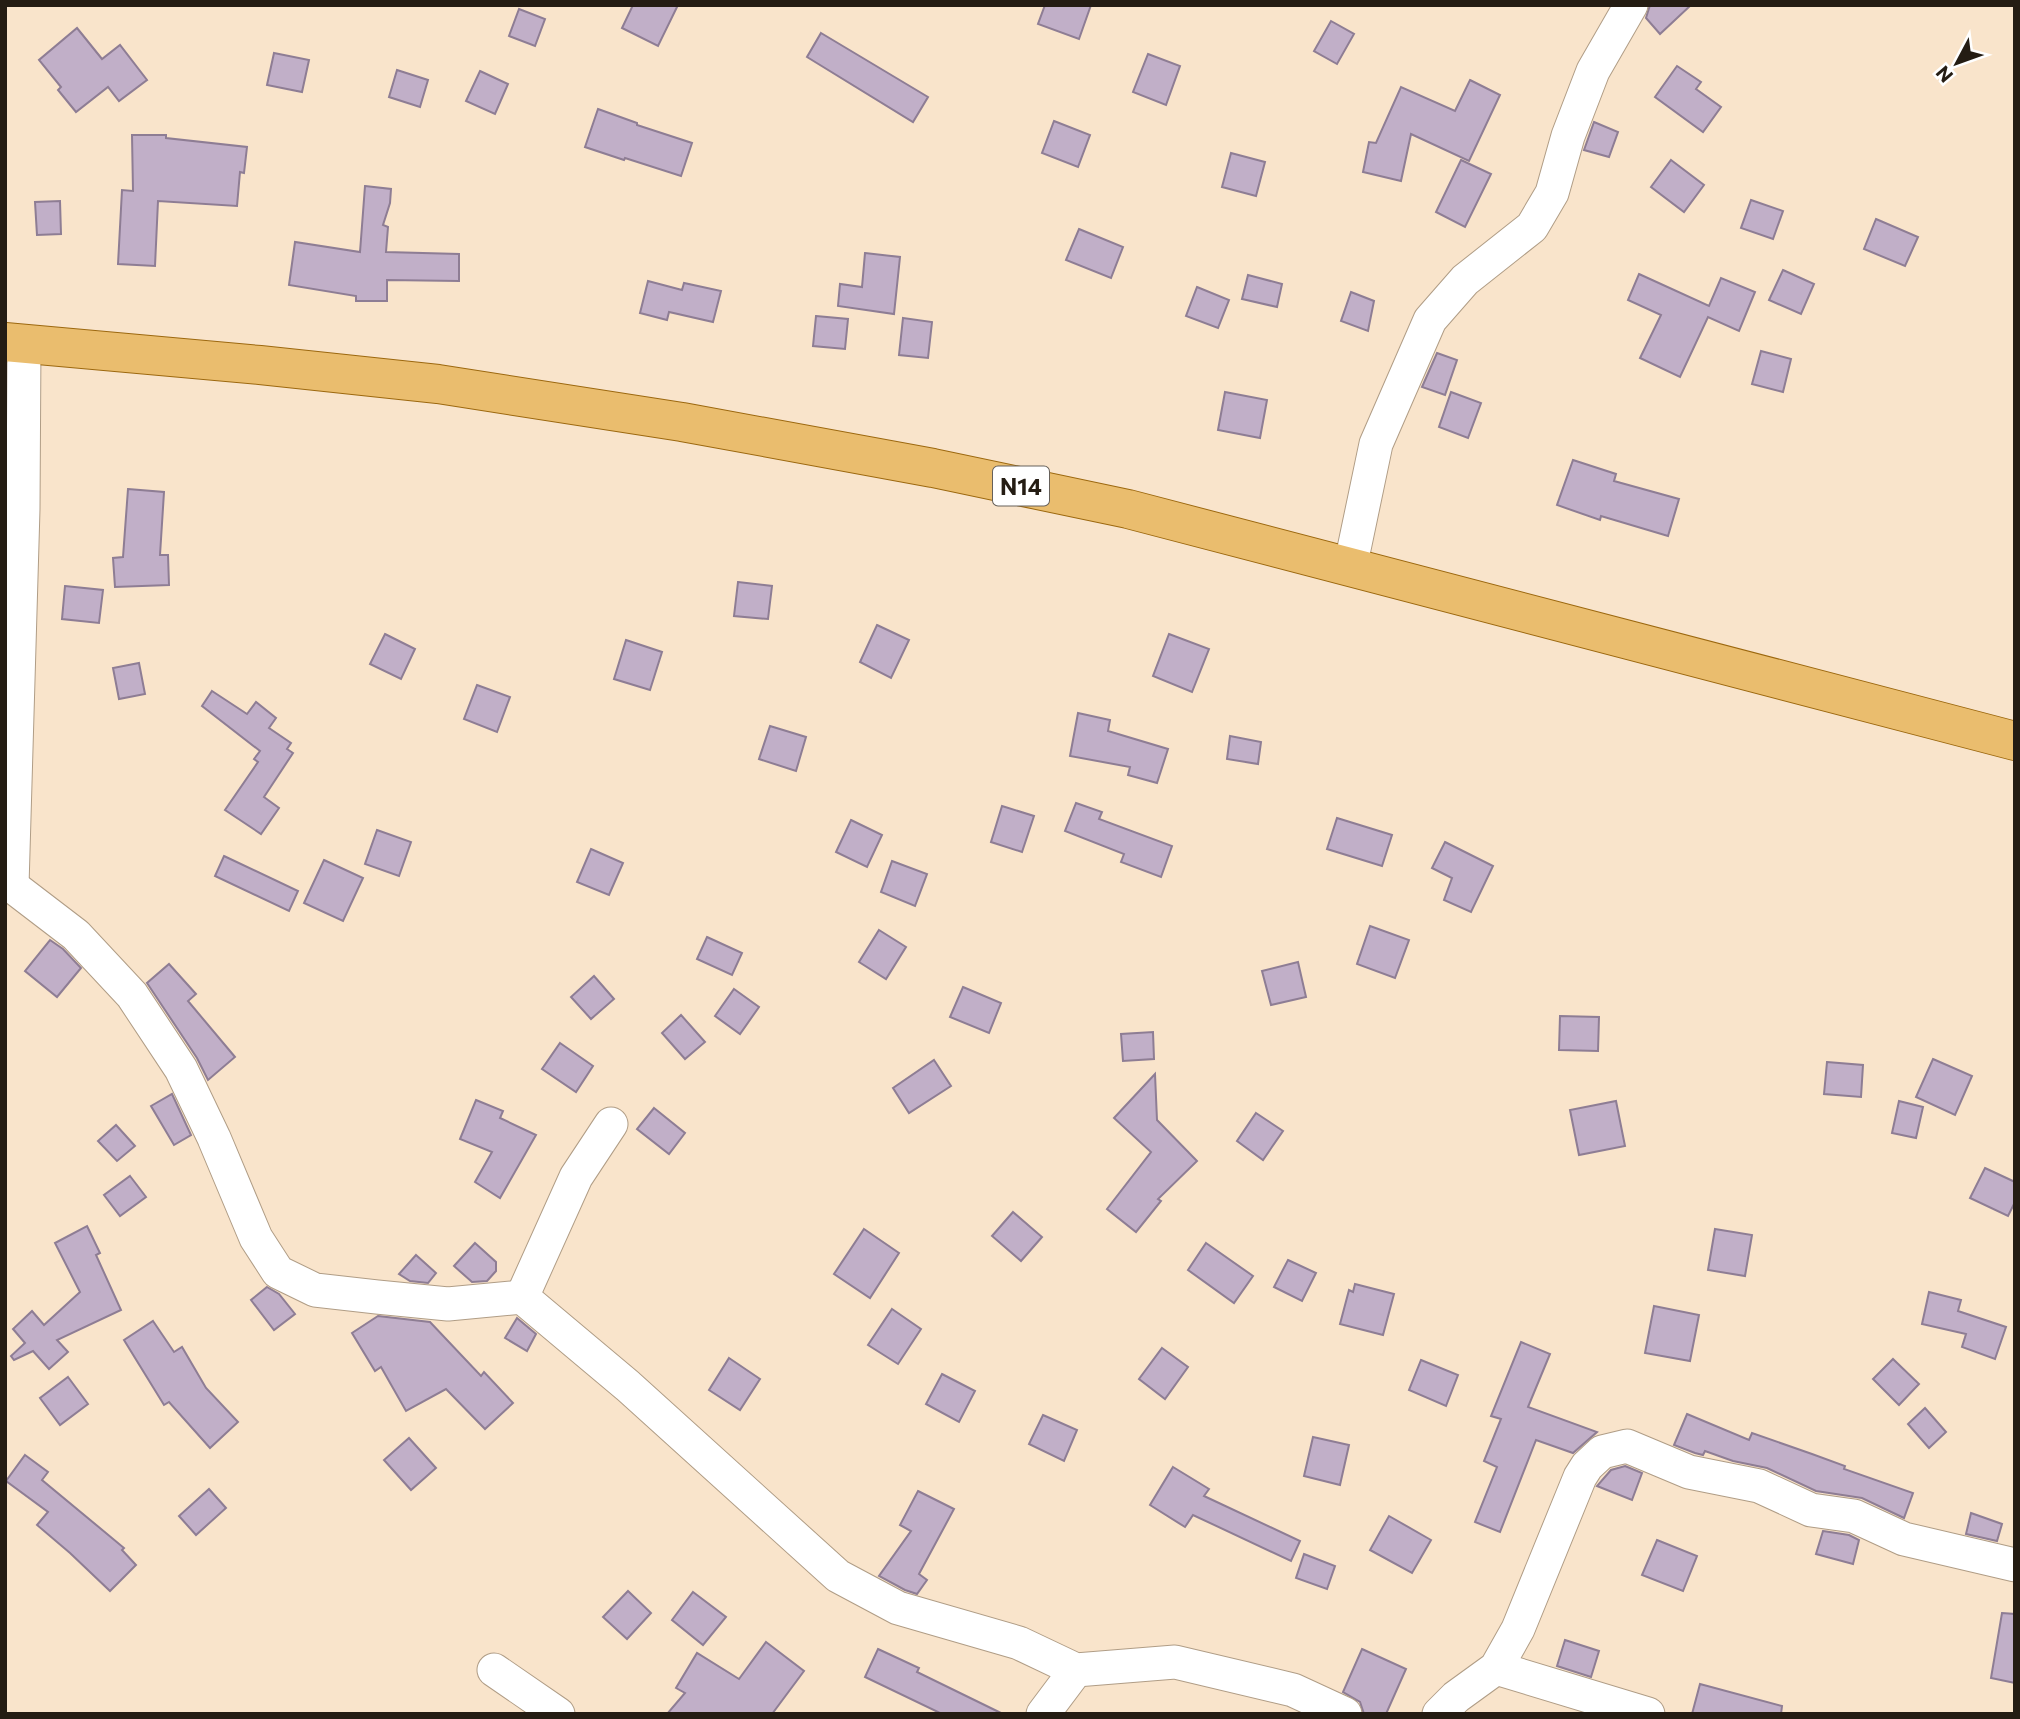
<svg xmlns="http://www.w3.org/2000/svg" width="2020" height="1719" viewBox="0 0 2020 1719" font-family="Commissioner,sans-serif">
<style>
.building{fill:#c1afc8;stroke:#8e7d94;stroke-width:2}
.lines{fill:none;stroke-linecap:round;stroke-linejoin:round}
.minor-casing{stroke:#b09d86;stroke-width:35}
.primary-casing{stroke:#9c680f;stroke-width:40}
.minor{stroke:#fff;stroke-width:33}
.primary{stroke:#eabd6e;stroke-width:38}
.labels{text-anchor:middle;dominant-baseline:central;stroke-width:5;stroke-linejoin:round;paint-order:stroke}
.shield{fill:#fff;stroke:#66605a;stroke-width:2}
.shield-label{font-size:23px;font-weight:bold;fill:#241c13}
</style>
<rect width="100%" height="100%" fill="#f9e4cb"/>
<g class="building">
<path d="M633,5h45l-20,41 -36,-18z"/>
<path d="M1045,5h46l-12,34 -41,-15z"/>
<path d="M1650,5h41l-31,29 -14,-16z"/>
<path d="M519,9l26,10 -10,27 -26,-10z"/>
<path d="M1331,21l23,13 -17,30 -23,-13z"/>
<path d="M77,28l25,31 18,-14 27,35 -28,21 -11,-14 -32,25 -18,-22 3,-3 -22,-27z"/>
<path d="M821,33l107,64 -15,25 -106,-65z"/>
<path d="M274,53l35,7 -7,32 -35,-7z"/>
<path d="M1148,54l32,12 -14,39 -33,-13z"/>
<path d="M1677,66l24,16 -5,7 25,18 -18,25 -48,-35z"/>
<path d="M397,70l31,10 -8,27 -31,-10z"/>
<path d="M480,71l28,13 -13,30 -29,-13z"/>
<path d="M1470,80l30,15 -31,66 -58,-27 -10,47 -38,-9 6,-30 7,1 25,-56 54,24z"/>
<path d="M598,109l39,14v2l55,18 -11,33 -56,-18 -1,2 -39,-13z"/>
<path d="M1054,121l36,14 -12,32 -36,-14z"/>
<path d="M1594,122l24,10 -9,25 -25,-7z"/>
<path d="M132,135h34v3l81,9 -3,26 -4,-1 -3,34 -79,-5 -3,65 -37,-2 4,-74 11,1z"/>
<path d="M1231,153l34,9 -9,34 -34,-9z"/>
<path d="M1461,160l30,14 -26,53 -29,-15z"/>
<path d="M1671,160l33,25 -20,27 -33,-25z"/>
<path d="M365,186l26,3 -1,14 -7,22 5,2 -2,25 73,2v27l-72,-1v21h-31v-5l-67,-11 6,-43 65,10z"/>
<path d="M1751,200l32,11 -10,28 -32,-11z"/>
<path d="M60,201l1,33 -24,1 -2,-33z"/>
<path d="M1876,219l42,18 -13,29 -41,-17z"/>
<path d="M1079,229l44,18 -12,31 -45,-18z"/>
<path d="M865,253l35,4 -6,57 -56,-8 2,-22 22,3z"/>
<path d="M1783,270l31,14 -13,30 -32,-14z"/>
<path d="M1639,274l70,32 12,-28 34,14 -16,39 -31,-14 -28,60 -40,-19 21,-43 -33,-15z"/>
<path d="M1248,275l34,9 -5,23 -35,-8z"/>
<path d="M648,281l34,9 2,-7 37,8 -8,31 -44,-10 -2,8 -27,-7z"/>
<path d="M1197,287l32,13 -11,28 -32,-12z"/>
<path d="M1351,292l23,9 -6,30 -27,-10z"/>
<path d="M816,316l32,3 -3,30 -32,-3z"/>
<path d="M903,318l29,4 -4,36 -29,-3z"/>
<path d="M1761,351l30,8 -8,33 -31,-8z"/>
<path d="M1437,353l20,7 -12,35 -23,-8z"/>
<path d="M1225,392l42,8 -7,38 -42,-8z"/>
<path d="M1451,392l30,11 -13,35 -29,-11z"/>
<path d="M1573,460l43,14 -2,7 65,18 -11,37 -67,-20 -1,4 -43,-15z"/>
<path d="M128,489l36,3 -4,63h8l1,30 -54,2 -2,-29 10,-1z"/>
<path d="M738,582l34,4 -4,33 -34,-3z"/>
<path d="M65,586l38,4 -4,33 -37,-4z"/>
<path d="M877,625l32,15 -18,38 -31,-16z"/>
<path d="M385,634l30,15 -14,30 -31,-15z"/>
<path d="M1169,634l40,15 -17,43 -39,-16z"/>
<path d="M626,640l36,12 -12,38 -36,-11z"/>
<path d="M139,663l6,31 -26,5 -6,-31z"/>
<path d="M477,685l33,12 -13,35 -33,-13z"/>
<path d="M212,691l35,23 9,-12 20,16 -7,10 22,15 -4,6 6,4 -29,44 15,11 -18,26 -36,-24 33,-48 -4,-3 6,-8 -58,-45z"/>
<path d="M1078,713l32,7 -2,11 60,18 -11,34 -29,-8 2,-8 -60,-11z"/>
<path d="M770,726l36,11 -10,34 -37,-12z"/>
<path d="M1230,736l31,6 -3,22 -31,-5z"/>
<path d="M1076,803l26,9 -3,7 73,27 -11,31 -40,-15 3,-8 -59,-23z"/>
<path d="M1002,806l32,10 -12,36 -31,-10z"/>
<path d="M1337,818l55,17 -10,31 -55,-17z"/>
<path d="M851,820l31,15 -15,32 -31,-15z"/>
<path d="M377,830l34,12 -12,34 -34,-12z"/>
<path d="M1445,842l48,24 -22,46 -27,-12 8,-22 -20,-10z"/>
<path d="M591,849l32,14 -14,32 -32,-13z"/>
<path d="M224,856l74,35 -9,20 -74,-35z"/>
<path d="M324,860l39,18 -20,43 -39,-18z"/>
<path d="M892,861l35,13 -12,32 -34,-14z"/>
<path d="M1370,926l39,14 -14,38 -38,-14z"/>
<path d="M879,930l27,17 -20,32 -27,-17z"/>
<path d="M707,937l35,16 -10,22 -35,-16z"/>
<path d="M50,940l13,9 18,19 -24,29 -32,-26z"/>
<path d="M1298,962l8,35 -35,8 -9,-34z"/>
<path d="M169,964l27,30 -8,7 47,56 -27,23 -11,-22 -50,-75z"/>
<path d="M594,976l20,23 -23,20 -20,-22z"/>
<path d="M963,987l38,16 -12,30 -39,-16z"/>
<path d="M734,989l25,18 -19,27 -25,-18z"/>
<path d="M681,1015l24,27 -20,17 -23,-26z"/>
<path d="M1560,1016l39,1 -1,34 -39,-1z"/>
<path d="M1153,1032l1,27 -31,2 -2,-27z"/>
<path d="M560,1043l33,23 -17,26 -34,-23z"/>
<path d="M1933,1059l39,17 -17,39 -39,-18z"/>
<path d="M934,1060l17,26 -42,27 -16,-25z"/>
<path d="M1827,1062l36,3 -2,32 -37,-3z"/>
<path d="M1155,1074l2,46 40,41 -39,38 3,2 -25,31 -29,-23 44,-57 -37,-34z"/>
<path d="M172,1094l19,41 -17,10 -23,-39z"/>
<path d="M476,1100l27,11 -3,7 36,17 -36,63 -25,-16 17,-30 -32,-13z"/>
<path d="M1616,1101l9,45 -46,9 -9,-45z"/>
<path d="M1899,1101l24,6 -7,31 -24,-5z"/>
<path d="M654,1108l31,25 -16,21 -32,-25z"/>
<path d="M1256,1113l27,18 -20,29 -26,-19z"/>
<path d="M116,1125l19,21 -18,15 -19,-20z"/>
<path d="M1985,1168l30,14v20l-7,14 -38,-18z"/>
<path d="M130,1176l16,21 -26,19 -16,-21z"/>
<path d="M1013,1212l29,25 -21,24 -29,-25z"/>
<path d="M87,1226l13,27 -4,2 25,55 -64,30 11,12 -19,17 -16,-18 -19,9 -3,-4 14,-13 -12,-14 19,-18 12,14 36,-33 -25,-49z"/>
<path d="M864,1229l35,24 -29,45 -36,-24z"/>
<path d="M1715,1229l37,6 -7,41 -37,-6z"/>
<path d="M475,1243l21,19v9l-9,10 -15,1 -18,-16z"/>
<path d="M1206,1243l47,33 -19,27 -46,-33z"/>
<path d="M416,1255l20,18 -8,10 -18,-2 -11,-7z"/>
<path d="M1288,1260l28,13 -14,28 -28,-14z"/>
<path d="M1355,1284l39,10 -11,41 -43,-11 9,-34 4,2z"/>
<path d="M267,1287l12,7 16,20 -21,16 -23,-30z"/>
<path d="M1929,1292l32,8 -3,11 48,16 -11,32 -33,-12 4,-13 -44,-10z"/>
<path d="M1654,1306l45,9 -9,46 -45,-8z"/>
<path d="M892,1309l29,20 -23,35 -30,-19z"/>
<path d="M378,1316l52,6 51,54 3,-4 29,31 -28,26 -39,-40 -40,22 -25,-44 -6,4 -23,-38z"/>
<path d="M517,1318l19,16 -9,17 -22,-13z"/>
<path d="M153,1321l21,31 8,-5 24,41 32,34 -28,26 -41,-46 -5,3 -40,-65z"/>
<path d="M1521,1342l29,12 -22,53 69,25 -24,21 -37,-13 -36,92 -25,-10 22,-55 -13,-6 17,-42 -10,-3z"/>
<path d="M1162,1348l26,19 -23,32 -26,-20z"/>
<path d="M729,1358l31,21 -20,31 -31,-20z"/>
<path d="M1893,1359l26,25 -20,21 -26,-26z"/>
<path d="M1421,1360l37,15 -12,31 -37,-16z"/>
<path d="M942,1374l33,17 -16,31 -33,-18z"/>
<path d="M68,1377l20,27 -28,21 -20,-27z"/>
<path d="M1925,1408l21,24 -17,16 -21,-24z"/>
<path d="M1687,1414l62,26 3,-7 60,21 33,12 -1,3 69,24 -9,25 -42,-20 -46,-7 -49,-23 -34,-7 -28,-10 -2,4 -8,-2 -21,-8z"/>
<path d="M1043,1415l34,15 -13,31 -35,-17z"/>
<path d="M1313,1437l36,8 -9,40 -36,-9z"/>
<path d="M409,1438l27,30 -25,22 -27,-30z"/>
<path d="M25,1455l23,17 -6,8 82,68 -2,2 14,15 -26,26 -40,-38 -33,-28 11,-13 -42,-31z"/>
<path d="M1625,1466l17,7 -10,27 -35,-14 14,-16z"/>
<path d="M1173,1467l36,22 -5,7 96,45 -9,20 -98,-46 -8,12 -35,-22z"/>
<path d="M209,1489l17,19 -30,27 -17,-19z"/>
<path d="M918,1491l36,18 -35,65 8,6 -10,14 -12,-4 -26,-14 32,-45 -11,-6z"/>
<path d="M1971,1513l31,11 -5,17 -31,-7z"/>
<path d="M1389,1516l42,24 -19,33 -42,-23z"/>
<path d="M1823,1531l26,4 10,5 -6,24 -37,-10z"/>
<path d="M1657,1540l40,16 -14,35 -41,-16z"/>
<path d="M1304,1554l31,12 -8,23 -31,-11z"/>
<path d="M628,1591l23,22 -24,26 -24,-22z"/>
<path d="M693,1592l33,25 -23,28 -31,-25z"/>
<path d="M2002,1613l13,1v69l-24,-5z"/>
<path d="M1565,1640l34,11 -8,26 -34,-11z"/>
<path d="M766,1642l38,29 -32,43h-105l18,-21 -9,-5 21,-35 42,26z"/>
<path d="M878,1649l41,19 -2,4 86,42h-61l-77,-37z"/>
<path d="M1362,1649l44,20 -20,45h-22l-4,-12 -17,-10z"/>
<path d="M1700,1684l82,22 -1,8h-89z"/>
</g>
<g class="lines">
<g class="minor-casing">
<g id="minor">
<path d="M1350,568l26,-124 54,-124 35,-40 67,-53 20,-34 16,-57 25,-65 38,-66"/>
<path d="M5,884l7,2 64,49 56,60 49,74 33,69 42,100 22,34 37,18 62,7 71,7 74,-7 106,89 210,190 60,32 121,35 57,27 99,-8 118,28 52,24"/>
<path d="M12,886l11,-377 1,-165"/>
<path d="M522,1297l54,-120 35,-53"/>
<path d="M1496,1668l152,46"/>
<path d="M494,1670l64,44"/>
<path d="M1043,1714l33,-44"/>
<path d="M1439,1714l17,-17 40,-29 22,-39 62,-152 7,-11 15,-14 25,-6 62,26 70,14 52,24 43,6 50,23 111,26"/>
</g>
</g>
<g class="primary-casing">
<path id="primary" d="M5,342l255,23 178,19 244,38 251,46 195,41 887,232"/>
</g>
<use href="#minor" class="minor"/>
<use href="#primary" class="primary"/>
</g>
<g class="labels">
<rect class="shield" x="993" y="466.5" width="56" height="39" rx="5"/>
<g class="shield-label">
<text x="1021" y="486">N14</text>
</g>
</g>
<rect width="2020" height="1719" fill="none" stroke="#241c13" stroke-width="14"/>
<g transform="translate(1957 63) rotate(229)" stroke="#ffffff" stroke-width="5" paint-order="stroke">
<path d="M0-5L12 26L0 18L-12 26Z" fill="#241c13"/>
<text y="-10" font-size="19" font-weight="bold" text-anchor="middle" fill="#241c13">N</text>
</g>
</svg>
